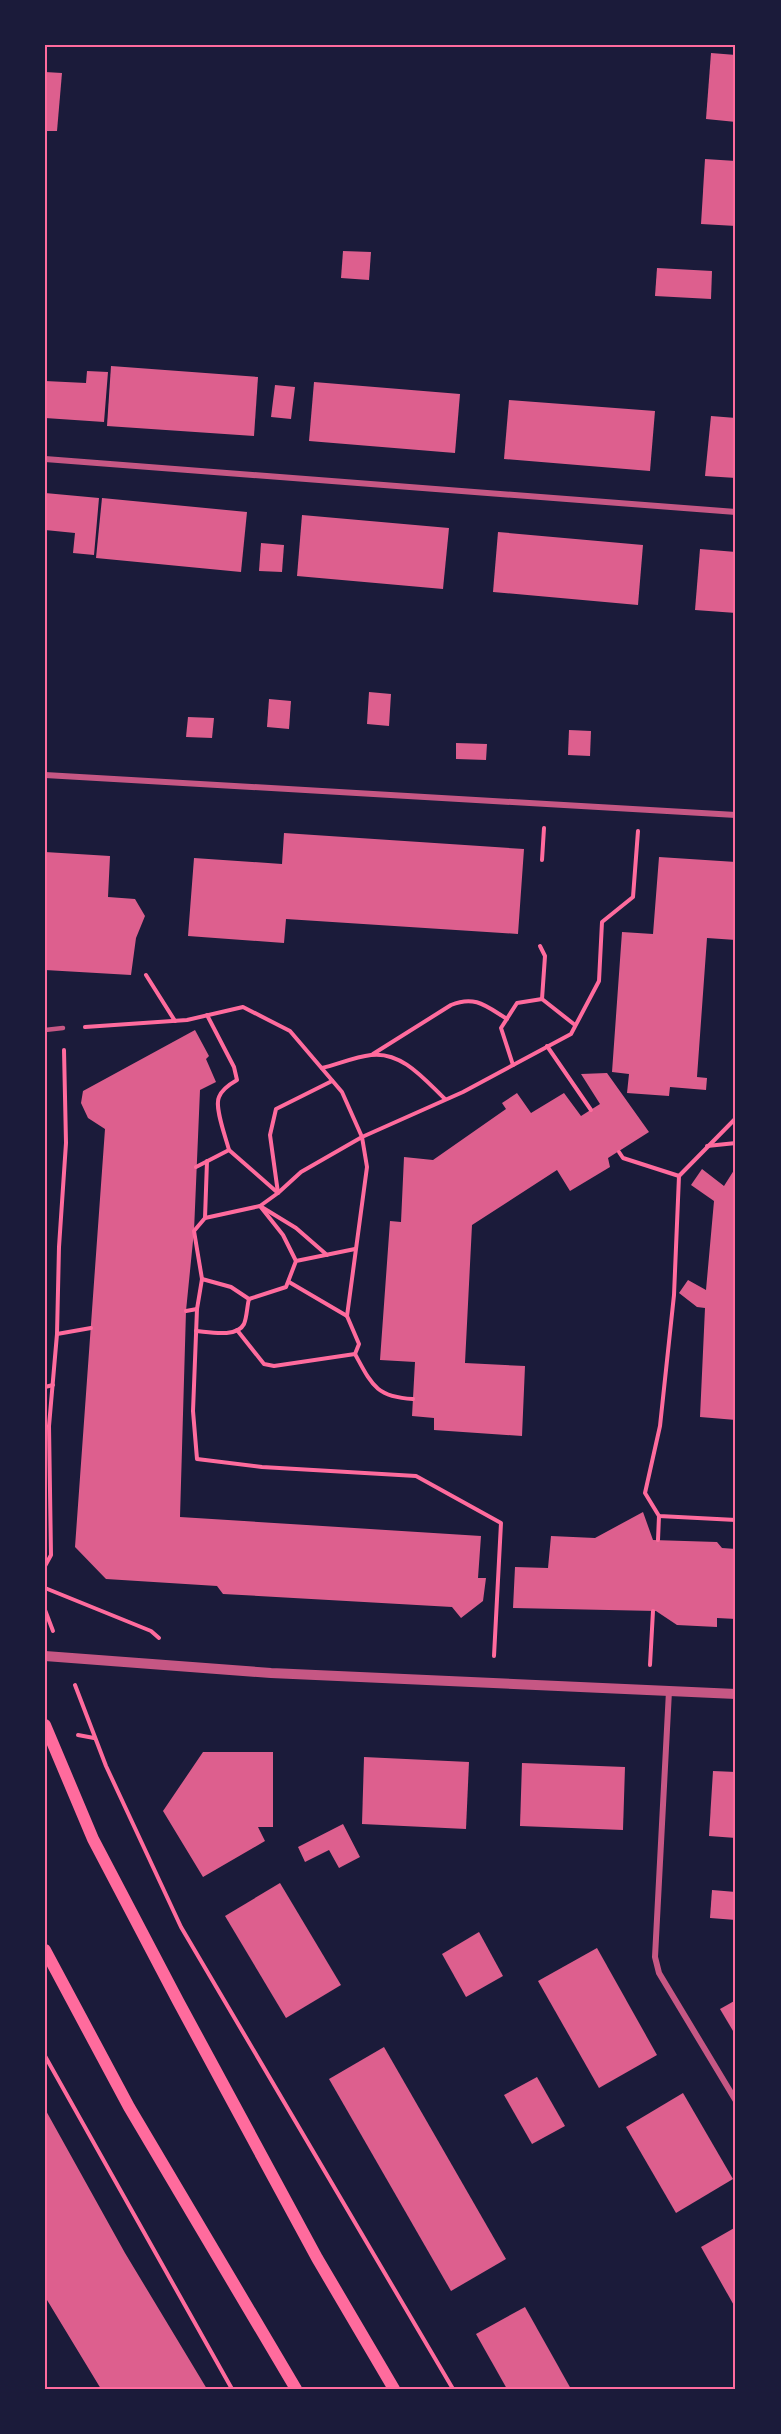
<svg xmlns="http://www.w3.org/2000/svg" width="781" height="2434" viewBox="0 0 781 2434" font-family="'Alegreya Sans',sans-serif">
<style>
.building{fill:#dd5f8e}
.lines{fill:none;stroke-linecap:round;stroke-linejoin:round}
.path{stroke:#ff6b9d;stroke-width:4}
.service{stroke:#c65784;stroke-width:4.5}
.minor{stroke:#c65784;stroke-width:6}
.tertiary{stroke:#c65784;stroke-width:10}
.secondary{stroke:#ff6b9d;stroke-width:12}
.neatline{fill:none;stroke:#ff6b9d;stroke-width:2}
</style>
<rect width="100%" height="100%" fill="#1b1b3a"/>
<g class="building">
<path d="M711,53l25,2v67l-30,-3z"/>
<path d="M45,72l17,1 -5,58h-12z"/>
<path d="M705,159l31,2v65l-35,-2z"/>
<path d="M343,251l28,1 -2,28 -28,-2z"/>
<path d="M657,268l55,3 -1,28 -56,-3z"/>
<path d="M111,366l147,11 -4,59 -147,-10z"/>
<path d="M87,371l21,1 -4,50 -59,-4v-37l41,2z"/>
<path d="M314,382l146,12 -5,59 -146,-12z"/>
<path d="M275,385l20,2 -4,32 -20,-2z"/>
<path d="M509,400l146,11 -5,60 -146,-12z"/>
<path d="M711,416l25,2v60l-31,-2z"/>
<path d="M45,493l54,5 -5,57 -21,-2 2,-20 -30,-3z"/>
<path d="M102,498l145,14 -6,60 -145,-14z"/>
<path d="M302,515l147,13 -6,61 -146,-13z"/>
<path d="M498,532l145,13 -5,60 -145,-13z"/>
<path d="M261,543l23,2 -2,27 -23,-1z"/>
<path d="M700,549l36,3v61l-41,-3z"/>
<path d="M369,692l22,2 -2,32 -22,-2z"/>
<path d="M269,699l22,2 -2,28 -22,-2z"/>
<path d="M188,717l26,1 -2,20 -26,-1z"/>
<path d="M569,730l22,1 -1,25 -22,-1z"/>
<path d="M456,743l31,1 -1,16 -30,-1z"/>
<path d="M284,833l240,16 -6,85 -232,-15 -2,24 -96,-7 6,-78 88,6z"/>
<path d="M45,852l65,4 -2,41 27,2 10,17 -9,22 -5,37 -86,-5z"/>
<path d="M659,857l77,5v78l-29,-2 -10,139 10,1 -1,12 -36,-3 -1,9 -42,-3 2,-19 -17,-2 10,-140 31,2z"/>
<path d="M195,1030l14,26 -3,3 10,23 -16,8 -6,141 -8,80 -6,206 301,19 -3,42h8l-3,23 -22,17 -9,-11 -229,-13 -6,-8 -111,-7 -31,-32 30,-418 -17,-11 -7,-15 2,-12z"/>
<path d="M607,1073l42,59 -41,26 2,9 -40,24 -13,-21 -85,55 -7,138 60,3 -3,70 -88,-6v-12l-22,-2 3,-54 -35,-2 10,-139 11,1 3,-65 29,3 73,-51 -4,-6 15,-10 14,20 33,-20 17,23 19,-12 -19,-30z"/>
<path d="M736,1167v253l-36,-3 5,-109 -8,-1 -18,-14 9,-13 18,10 8,-89 -23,-16 11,-16 22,17z"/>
<path d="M643,1512l10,28 64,2 5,6 14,1v70l-19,-1v9l-40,-2 -21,-14 -143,-3 2,-41 33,1 3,-32 44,2z"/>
<path d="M203,1752h70v75h-15l7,14 -62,36 -40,-66z"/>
<path d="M364,1757l105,5 -3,67 -104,-5z"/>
<path d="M522,1763l103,4 -2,63 -103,-4z"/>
<path d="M713,1771l23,1v66l-27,-2z"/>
<path d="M343,1824l17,33 -21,11 -10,-18 -24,12 -7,-15z"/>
<path d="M280,1883l61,102 -55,33 -61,-102z"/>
<path d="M712,1890l24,2v28l-26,-2z"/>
<path d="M479,1932l24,44 -37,21 -24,-43z"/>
<path d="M597,1948l60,107 -58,33 -61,-107z"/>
<path d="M736,2000v36l-16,-27z"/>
<path d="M384,2047l122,212 -55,32 -122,-212z"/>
<path d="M537,2077l28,49 -33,18 -28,-49z"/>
<path d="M683,2093l50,86 -57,34 -50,-86z"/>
<path d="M45,2109l80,144 82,136h-106l-54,-89 -2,-4z"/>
<path d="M736,2227v82l-35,-62z"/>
<path d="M525,2307l46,82h-64l-31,-55z"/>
</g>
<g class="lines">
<g class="path">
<path d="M542,860l2,-32"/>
<path d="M540,946l5,10 -3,43"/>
<path d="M146,975l29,46"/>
<path d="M207,1015l27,52 3,13c-7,4 -15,9 -18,17 -5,10 7,41 10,53"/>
<path d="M85,1027l102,-7 56,-13 47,24 52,61 20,45 101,-45 108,-58 28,-53 3,-59 31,-25 5,-66"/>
<path d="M547,1046l44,64"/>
<path d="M373,1054l78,-49c24,-10 35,1 56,14"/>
<path d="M513,1065l-12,-37 16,-25 25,-4 33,26"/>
<path d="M322,1068c16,-4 33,-11 49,-13 31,-4 54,25 74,44"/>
<path d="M736,1118l-57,58 -5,119 -14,131 -15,67 14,23 77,4"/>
<path d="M707,1146l29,-3"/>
<path d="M619,1152l4,6 56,18"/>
<path d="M196,1167l33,-17 49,43 23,-21 61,-35 5,30 -20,149 12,28 -4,10 -81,12 -10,-2 -27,-34"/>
<path d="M205,1218l2,-57"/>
<path d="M296,1261l-13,-26 -23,-29 18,-13 -8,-58 6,-26 56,-28"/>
<path d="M202,1279l-8,-48 11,-13 55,-12 36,22 31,27"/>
<path d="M289,1282l58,34"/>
<path d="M197,1309l-4,102 4,48 65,8 154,9 85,47 -7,133"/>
<path d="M186,1311l11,-2 5,-30 29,8 18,12 37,-12 10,-26 59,-12"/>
<path d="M196,1331c13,1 41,7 48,-7 3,-7 3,-18 5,-25"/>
<path d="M57,1334l2,-87 7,-104 -2,-93"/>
<path d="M355,1354c17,31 21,43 58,45"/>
<path d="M45,1387l8,-2"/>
<path d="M658,1540l1,-24"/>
<path d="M45,1566l6,-11 -2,-129 8,-92 34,-6"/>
<path d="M45,1588l106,43 8,7"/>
<path d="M45,1610l8,21"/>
<path d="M650,1665l3,-54"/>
<path d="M75,1685l31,81 75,161 272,462"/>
<path d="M78,1735l16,3"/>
<path d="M45,2056l187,333"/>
</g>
<path class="service" d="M45,1030l18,-2"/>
<g class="minor">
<path d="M45,459l691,53"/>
<path d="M45,775l691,40"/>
<path d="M669,1691l-14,266 4,16 77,128"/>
</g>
<path class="tertiary" d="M45,1656l226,17 465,21"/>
<g class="secondary">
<path d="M45,1725l48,114 85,162 139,257 77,131"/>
<path d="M45,1950l84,157 167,282"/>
</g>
</g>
<rect width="781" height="2434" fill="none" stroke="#1b1b3a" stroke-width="93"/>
<rect x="46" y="46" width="688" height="2342" class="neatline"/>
</svg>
